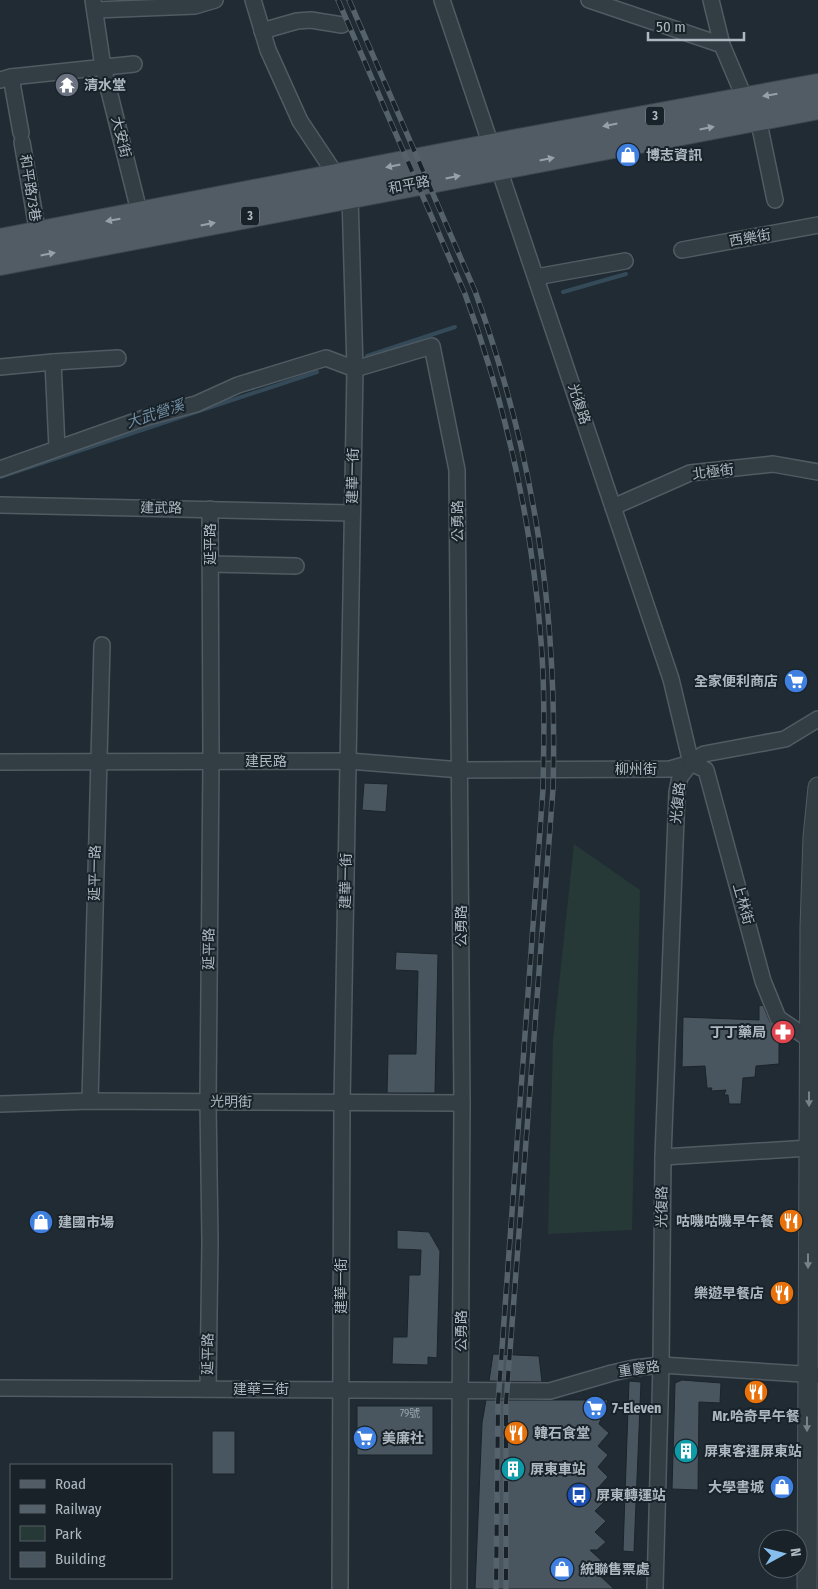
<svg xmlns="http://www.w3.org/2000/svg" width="818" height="1589" viewBox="0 0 818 1589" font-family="'Fira Sans Condensed','Noto Sans TC',sans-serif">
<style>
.green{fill:#263936}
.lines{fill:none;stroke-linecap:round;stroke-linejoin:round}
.stream{stroke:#354a59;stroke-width:4}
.building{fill:#49565f;stroke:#1b242a}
.minor-casing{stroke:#515b62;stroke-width:18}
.tertiary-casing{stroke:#515b62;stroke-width:21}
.primary-casing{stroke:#3d464d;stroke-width:26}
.minor{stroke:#333d44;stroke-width:15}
.tertiary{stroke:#333d44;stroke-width:19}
.primary{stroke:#515c64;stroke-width:24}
.rail-casing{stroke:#56626b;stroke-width:5.5}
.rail{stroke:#192228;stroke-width:4;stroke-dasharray:11;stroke-linecap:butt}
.oneway{fill:#96a1aa}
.oneway2{fill:#768189}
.labels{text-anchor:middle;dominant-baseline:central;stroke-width:4;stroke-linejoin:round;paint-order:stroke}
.number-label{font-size:11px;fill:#94a0a8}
.shield{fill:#192228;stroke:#818b93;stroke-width:1}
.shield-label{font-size:12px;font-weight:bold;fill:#adb8c1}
.poi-label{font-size:14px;font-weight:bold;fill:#adb8c1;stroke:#192228;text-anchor:start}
.street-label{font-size:14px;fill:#adb8c1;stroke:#192228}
.water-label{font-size:15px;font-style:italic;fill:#708da2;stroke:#192228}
</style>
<rect width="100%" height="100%" fill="#202b33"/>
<path class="green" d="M574,844l66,46 -8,340 -84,4 5,-194z"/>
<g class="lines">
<g class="stream">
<path d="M563,292l63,-18"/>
<path d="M367,356l88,-29"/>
<path d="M0,477l317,-105"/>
</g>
</g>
<g class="building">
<path d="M364,783l24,1 -2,28 -24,-2z"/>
<path d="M396,952l42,2 -3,139h-48l1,-39h28l2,-83 -23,-1z"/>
<path d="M763,1005l7,17 9,8v34l-23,2 -1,11 -12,1 -2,26h-12l-1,-9h-4l2,-5 -15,1 1,-3h-5l-2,-22 -23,1 1,-50 76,3v-14z"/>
<path d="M397,1230l32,2 11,19 -3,107 -9,-1v8l-36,-1 1,-27h14l2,-62h11l1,-25 -24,-1z"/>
<path d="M493,1354l46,2 3,26 -53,-1z"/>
<path d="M682,1380l39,3 -1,20 -21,-1 -1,88 -26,-1 3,-106z"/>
<path d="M629,1381l12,1 -7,170 -11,-1z"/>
<path d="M486,1400h122l-9,24 10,9 -11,13 10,9 -10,12 10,10 -12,13 10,10 -11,11 11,10 -11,11 11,10 -9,8h-7l14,13 -8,9 18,17h-139l7,-166z"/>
<rect x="357" y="1406" width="76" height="49"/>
<rect x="212" y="1431" width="23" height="43"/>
</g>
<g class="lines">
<g class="minor-casing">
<g id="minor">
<path d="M93,0l10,67 37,148"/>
<path d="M253,0l15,50 32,71 50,75 5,173 -13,734 -2,486"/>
<path d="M442,0l229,679 20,84 -11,14 -3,15 -14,365 -2,208 -6,224"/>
<path d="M589,0l133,45"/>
<path d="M711,0l11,45 23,54"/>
<path d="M95,10l100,-4 20,-6"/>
<path d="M262,31l35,-10 14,-1 31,5"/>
<path d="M11,77l10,56"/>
<path d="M0,80l11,-3 123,-13"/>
<path d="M758,118l17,82"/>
<path d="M22,142l16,92"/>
<path d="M682,250l136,-25"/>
<path d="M536,277l89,-16"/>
<path d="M53,362l4,86"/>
<path d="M0,367l53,-5 65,-4"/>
<path d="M0,469l144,-51 52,-14 42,-19 88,-27 29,11 77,-23 25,124 5,633 -3,486"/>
<path d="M0,505l352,8"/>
<path d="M613,507l77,-34 83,-9 45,8"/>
<path d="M210,564l86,2"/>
<path d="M0,762l349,-1 112,9 209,-1 21,-6 13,-9 81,-15 33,-20"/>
<path d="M691,763l15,7 57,211 15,37 31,21"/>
<path d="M90,1101l12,-456"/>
<path d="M0,1104l90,-3 372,2"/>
<path d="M663,1157l146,-9 9,-4"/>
<path d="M0,1388l550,3 62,-18 22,-5 27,-3 157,10"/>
<path d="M208,1389l2,-147 -2,-140 3,-341 -1,-252"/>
</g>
</g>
<g class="tertiary-casing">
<path id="tertiary" d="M807,1589l3,-662 3,-90 5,-50"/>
</g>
<g class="primary-casing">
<g id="primary">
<path d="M0,241l492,-95 326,-60"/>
<path d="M0,263l818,-156"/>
</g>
</g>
<use href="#minor" class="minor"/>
<use href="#tertiary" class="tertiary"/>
<use href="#primary" class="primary"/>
<g class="rail-casing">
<g id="rail">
<path d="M338,0l127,294c41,112 67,227 76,347 4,49 3,99 2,148l-45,614 -2,186"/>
<path d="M349,0l126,291c60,167 83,321 78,498l-47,614v186"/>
</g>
</g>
<use href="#rail" class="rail"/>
</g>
<defs><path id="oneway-solid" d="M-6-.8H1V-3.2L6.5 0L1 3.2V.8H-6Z" transform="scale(1.25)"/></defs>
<g class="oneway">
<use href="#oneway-solid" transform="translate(770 95) rotate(171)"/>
<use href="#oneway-solid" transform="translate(610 125) rotate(169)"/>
<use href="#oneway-solid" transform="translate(707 128) rotate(-11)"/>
<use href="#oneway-solid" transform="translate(547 159) rotate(-11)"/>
<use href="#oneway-solid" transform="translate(393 166) rotate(169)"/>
<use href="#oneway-solid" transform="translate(453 177) rotate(-11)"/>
<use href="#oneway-solid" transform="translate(113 220) rotate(170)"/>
<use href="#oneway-solid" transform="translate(208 224) rotate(-11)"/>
<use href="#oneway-solid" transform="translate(48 254) rotate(-11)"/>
</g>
<g class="oneway2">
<use href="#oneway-solid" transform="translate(809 1099) rotate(90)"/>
<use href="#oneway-solid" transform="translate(808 1261) rotate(90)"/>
<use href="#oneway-solid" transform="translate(807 1424) rotate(90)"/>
</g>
<defs>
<g id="temple-disc" transform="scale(1.25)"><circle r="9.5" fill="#6b7280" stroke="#192228"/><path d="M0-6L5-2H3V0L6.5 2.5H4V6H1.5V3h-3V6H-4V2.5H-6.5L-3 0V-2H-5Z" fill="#fff"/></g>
<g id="shop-disc" transform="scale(1.25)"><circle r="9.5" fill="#3f7fe0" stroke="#192228"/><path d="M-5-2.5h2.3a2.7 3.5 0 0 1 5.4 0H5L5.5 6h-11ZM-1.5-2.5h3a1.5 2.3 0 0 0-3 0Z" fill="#fff"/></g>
<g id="supermarket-disc" transform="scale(1.25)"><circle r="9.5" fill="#3f7fe0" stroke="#192228"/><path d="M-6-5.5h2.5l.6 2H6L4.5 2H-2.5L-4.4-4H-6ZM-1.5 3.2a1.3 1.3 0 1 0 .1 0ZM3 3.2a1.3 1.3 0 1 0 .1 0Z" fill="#fff"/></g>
<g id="pharmacy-disc" transform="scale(1.25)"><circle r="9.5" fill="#e0444e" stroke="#192228"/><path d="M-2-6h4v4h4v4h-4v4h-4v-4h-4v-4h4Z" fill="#fff"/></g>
<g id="restaurant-disc" transform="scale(1.25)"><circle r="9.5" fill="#e8710a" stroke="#192228"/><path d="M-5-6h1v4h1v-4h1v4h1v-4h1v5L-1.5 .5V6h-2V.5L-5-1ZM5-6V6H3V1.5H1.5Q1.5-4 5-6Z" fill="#fff"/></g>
<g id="building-disc" transform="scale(1.25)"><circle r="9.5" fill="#0f9aa8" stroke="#192228"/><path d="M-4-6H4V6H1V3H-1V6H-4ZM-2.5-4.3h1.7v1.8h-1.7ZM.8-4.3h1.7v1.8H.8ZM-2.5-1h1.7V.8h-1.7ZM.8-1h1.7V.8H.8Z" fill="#fff"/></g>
<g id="bus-disc" transform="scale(1.25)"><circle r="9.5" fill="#1a4fb4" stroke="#192228"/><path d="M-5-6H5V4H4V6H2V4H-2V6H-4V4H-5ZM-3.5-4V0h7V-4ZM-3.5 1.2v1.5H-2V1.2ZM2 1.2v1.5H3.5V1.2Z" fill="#fff"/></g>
</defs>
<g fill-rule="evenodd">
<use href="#temple-disc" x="67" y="85"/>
<use href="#shop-disc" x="628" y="155"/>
<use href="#supermarket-disc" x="796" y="681"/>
<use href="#pharmacy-disc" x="783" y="1032"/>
<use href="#restaurant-disc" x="791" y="1221"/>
<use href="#shop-disc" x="41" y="1222"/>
<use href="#restaurant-disc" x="782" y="1293"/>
<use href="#restaurant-disc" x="756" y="1392"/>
<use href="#supermarket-disc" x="595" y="1408"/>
<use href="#restaurant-disc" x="516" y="1433"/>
<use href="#supermarket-disc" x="365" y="1438"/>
<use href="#building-disc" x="686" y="1451"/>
<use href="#building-disc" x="513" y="1469"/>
<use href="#shop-disc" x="782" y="1487"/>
<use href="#bus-disc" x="579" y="1495"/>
<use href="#shop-disc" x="562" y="1569"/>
</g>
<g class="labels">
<g class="number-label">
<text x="410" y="1413">79號</text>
</g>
<g class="shield">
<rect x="646" y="106.5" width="18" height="19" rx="4"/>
<rect x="241" y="206.5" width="18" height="19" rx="4"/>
</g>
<g class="shield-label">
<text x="655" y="116">3</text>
<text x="250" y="216">3</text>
</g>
<g class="poi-label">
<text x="84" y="85">清水堂</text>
<text x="646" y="155">博志資訊</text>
<text x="778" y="681" text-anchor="end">全家便利商店</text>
<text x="766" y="1032" text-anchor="end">丁丁藥局</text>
<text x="774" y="1221" text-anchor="end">咕嘰咕嘰早午餐</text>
<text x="58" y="1222">建國市場</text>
<text x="764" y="1293" text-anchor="end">樂遊早餐店</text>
<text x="612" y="1408">7-Eleven</text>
<text x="756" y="1416" text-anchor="middle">Mr.哈奇早午餐</text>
<text x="534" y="1433">韓石食堂</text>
<text x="382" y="1438">美廉社</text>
<text x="704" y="1451">屏東客運屏東站</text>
<text x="530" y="1469">屏東車站</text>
<text x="764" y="1487" text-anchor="end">大學書城</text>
<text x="596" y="1495">屏東轉運站</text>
<text x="580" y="1569">統聯售票處</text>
</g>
<g class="street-label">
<text transform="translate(121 137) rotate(76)">大安街</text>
<text transform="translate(409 185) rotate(-11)">和平路</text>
<text transform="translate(30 188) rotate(81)">和平路73巷</text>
<text transform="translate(750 238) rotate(-10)">西樂街</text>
<text transform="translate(579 404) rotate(72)">光復路</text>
<text transform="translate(713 472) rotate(-7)">北極街</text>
<text transform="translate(353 476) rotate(-89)">建華一街</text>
<text transform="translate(161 508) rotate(1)">建武路</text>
<text transform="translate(458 521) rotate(-91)">公勇路</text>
<text transform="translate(210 544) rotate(-90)">延平路</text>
<text x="266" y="761">建民路</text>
<text x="636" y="769">柳州街</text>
<text transform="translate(678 803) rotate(-84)">光復路</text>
<text transform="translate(95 873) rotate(-89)">延平一路</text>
<text transform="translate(346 881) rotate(-89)">建華一街</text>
<text transform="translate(743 904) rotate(74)">上林街</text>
<text transform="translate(461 926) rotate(-90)">公勇路</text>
<text transform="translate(209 949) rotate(-89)">延平路</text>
<text transform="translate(231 1102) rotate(1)">光明街</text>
<text transform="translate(662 1207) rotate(-89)">光復路</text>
<text transform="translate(341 1286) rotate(-90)">建華一街</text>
<text transform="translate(461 1331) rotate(-90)">公勇路</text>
<text transform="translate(208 1354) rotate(-89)">延平路</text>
<text transform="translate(639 1369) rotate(-8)">重慶路</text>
<text x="261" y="1389">建華三街</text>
</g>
<g class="water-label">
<text transform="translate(155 414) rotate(-18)">大武營溪</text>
</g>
</g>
<rect x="10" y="1464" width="162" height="115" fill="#192228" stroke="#545e65"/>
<rect x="20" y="1480" width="25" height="8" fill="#515c64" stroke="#545e65"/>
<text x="55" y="1489" font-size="15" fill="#adb8c1">Road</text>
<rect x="20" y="1505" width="25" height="8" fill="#56626b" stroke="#545e65"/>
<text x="55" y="1514" font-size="15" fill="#adb8c1">Railway</text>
<rect x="20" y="1526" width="25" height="15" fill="#263936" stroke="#545e65"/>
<text x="55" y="1539" font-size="15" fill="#adb8c1">Park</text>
<rect x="20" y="1552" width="25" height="15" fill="#49565f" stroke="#545e65"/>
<text x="55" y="1564" font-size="15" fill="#adb8c1">Building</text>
<g transform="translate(783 1554) rotate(83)"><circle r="24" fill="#192228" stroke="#545e65"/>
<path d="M0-4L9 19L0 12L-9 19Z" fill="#86beed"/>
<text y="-8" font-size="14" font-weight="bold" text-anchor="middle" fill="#adb8c1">N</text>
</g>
<path d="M648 32v8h96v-8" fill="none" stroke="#adb8c1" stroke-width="2.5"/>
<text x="656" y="32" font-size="15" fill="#adb8c1" stroke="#192228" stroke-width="4" paint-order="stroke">50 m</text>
</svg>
